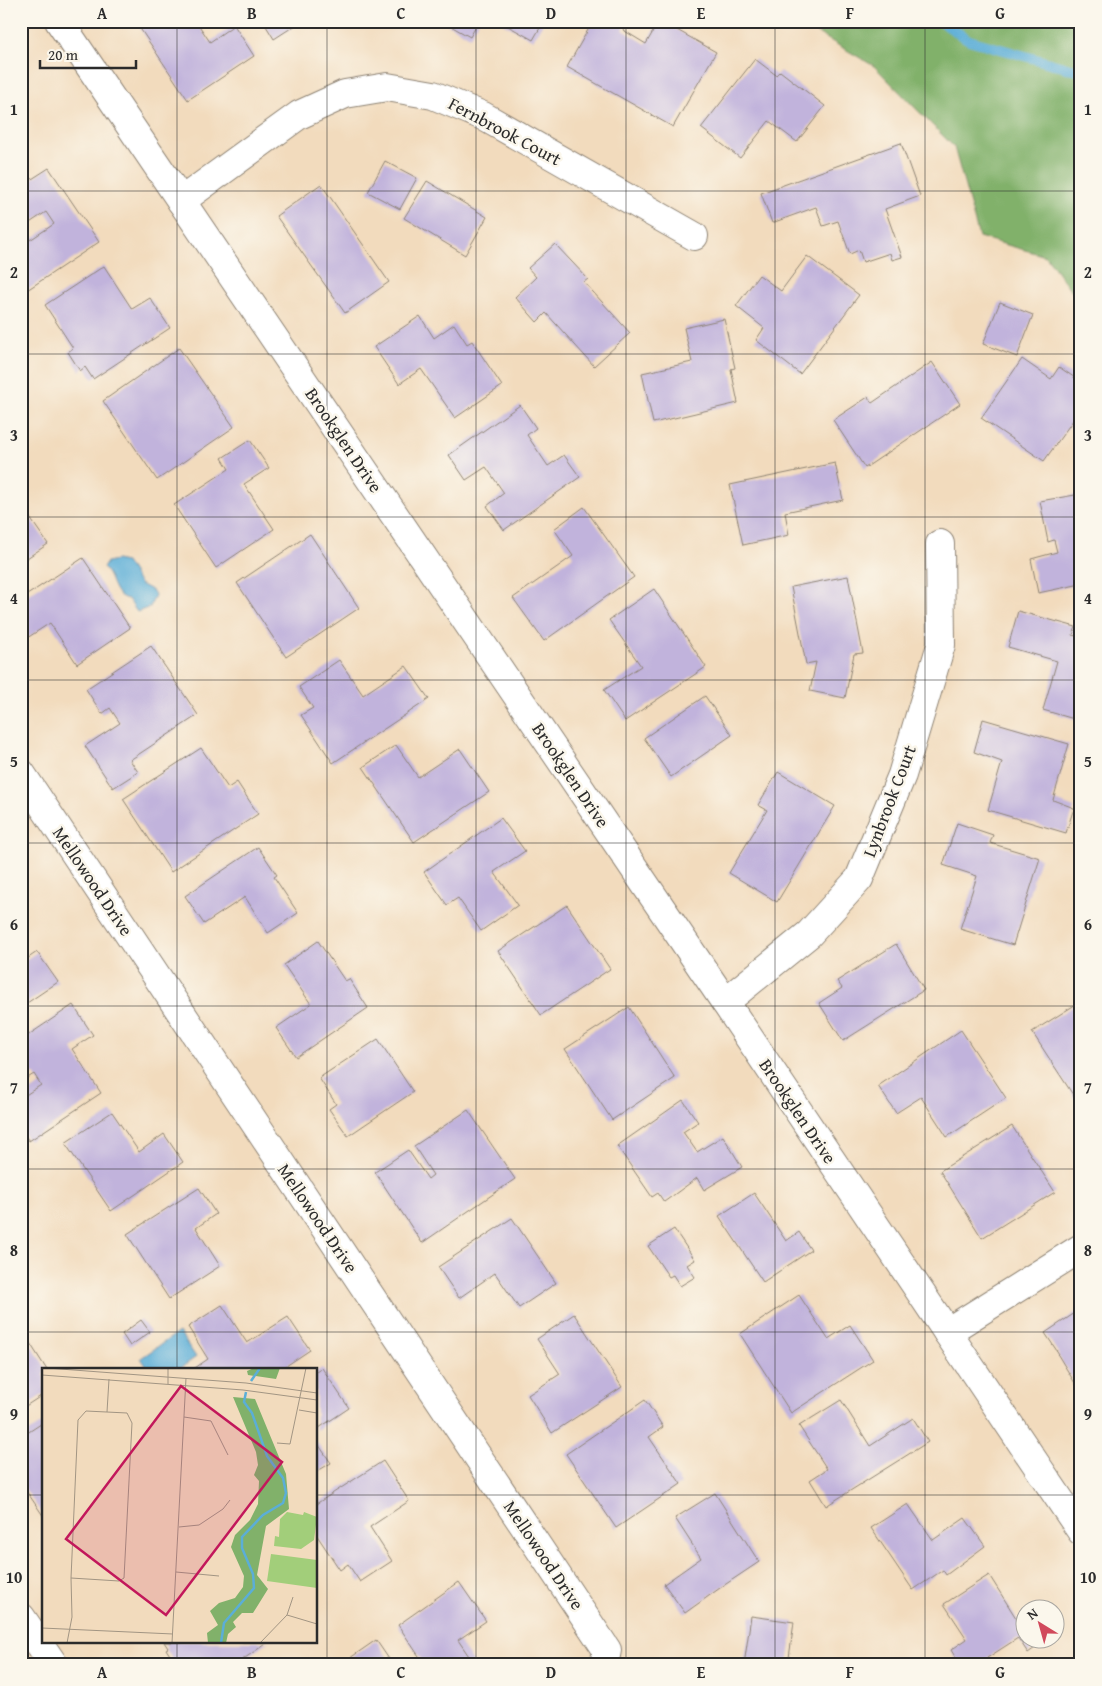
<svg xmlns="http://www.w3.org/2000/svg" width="1102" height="1686" viewBox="0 0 1102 1686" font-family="'Gentium Book Plus',serif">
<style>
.forest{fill:#81b16a;stroke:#566e4a}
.water{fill:#5baed7;stroke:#436c81}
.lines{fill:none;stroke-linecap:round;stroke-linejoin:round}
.stream{stroke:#5baed7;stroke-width:10}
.building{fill:#c1b3dc;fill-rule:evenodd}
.minor-casing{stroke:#8e8374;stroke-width:30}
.minor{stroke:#fff;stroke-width:28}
.grid{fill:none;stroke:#2b2b2b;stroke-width:1;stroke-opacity:0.55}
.labels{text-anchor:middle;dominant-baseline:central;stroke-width:5;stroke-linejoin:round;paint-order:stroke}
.street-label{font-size:18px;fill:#2b2b2b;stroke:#fbf7ec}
.inset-river{fill:none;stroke:#5baed7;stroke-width:2.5}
.inset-road{fill:none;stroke:#a29583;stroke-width:1}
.view{fill:#c2185b;fill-opacity:0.15;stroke:#c2185b;stroke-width:2.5}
.inset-edge{fill:none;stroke:#2b2b2b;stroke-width:2.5}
.neatline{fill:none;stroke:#2b2b2b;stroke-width:2}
.grid-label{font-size:16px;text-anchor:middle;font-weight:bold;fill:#2b2b2b}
</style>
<rect width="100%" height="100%" fill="#fbf7ec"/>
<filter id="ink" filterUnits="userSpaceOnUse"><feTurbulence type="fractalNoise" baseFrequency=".02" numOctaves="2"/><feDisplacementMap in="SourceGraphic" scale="10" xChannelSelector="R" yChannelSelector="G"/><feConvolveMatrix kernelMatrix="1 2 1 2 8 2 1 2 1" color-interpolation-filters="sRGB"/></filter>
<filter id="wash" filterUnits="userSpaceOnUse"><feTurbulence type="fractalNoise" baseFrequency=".0096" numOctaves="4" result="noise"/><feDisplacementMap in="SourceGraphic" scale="20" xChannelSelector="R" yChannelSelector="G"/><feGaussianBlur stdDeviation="1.12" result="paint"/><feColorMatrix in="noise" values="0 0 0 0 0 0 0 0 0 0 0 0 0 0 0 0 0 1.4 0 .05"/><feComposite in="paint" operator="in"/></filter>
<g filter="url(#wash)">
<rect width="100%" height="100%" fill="#f2dbbd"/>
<path class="forest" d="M797,21h284v283l-35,-48 -67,-19 -25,-90 -80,-81z"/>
<g class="water">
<path d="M116,560l10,2 14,22 13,7 2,4 -5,12 -13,5 -9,-13c-17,-3 -14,-22 -25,-31l4,-6z"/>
<path d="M179,1332l17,25 -18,13h-29l-8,-12z"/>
</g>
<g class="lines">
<path class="stream" d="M940,21l29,19 112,32"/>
</g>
<g id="blocks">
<g class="building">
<path d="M135,21h61l14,21 24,-17 20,31 -66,44z"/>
<path d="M263,21h39l-28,18z"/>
<path d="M442,21h37l-9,16z"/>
<path d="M499,21h45l-11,19z"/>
<path d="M593,21h35l-5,9 23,14 13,-23h2l55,31 -43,75 -106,-60z"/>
<path d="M755,59l21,16 4,-4 45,35 -28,36 -28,-21 -29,37 -39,-30z"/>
<path d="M901,143l19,53 -35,13 17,48 -10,3 -2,-7 -27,9 -4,-12 -9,4 -12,-33 -15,5 -7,-19 -44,16 -11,-30z"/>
<path d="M385,161l32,17 -17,31 -32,-17z"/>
<path d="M49,168l50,74 -78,52v-108zM46,212l8,12 -24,16 -8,-12z"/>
<path d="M427,181l60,36 -22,38 -61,-37z"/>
<path d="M321,184l68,98 -44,31 -69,-97z"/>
<path d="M555,244l33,35 -4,3 46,51 -36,33 -48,-53 -9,9 -22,-25 21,-20 -8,-9z"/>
<path d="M807,256l52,39 -59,79 -44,-34 8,-12 -28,-22 23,-31 22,16z"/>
<path d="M104,266l28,43 18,-11 20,30 -77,51 -8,-12 -5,4 -12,-19 5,-4 -28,-43z"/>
<path d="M1000,302l33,13 -16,42 -34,-13z"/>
<path d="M420,316l14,22 20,-14 13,20 5,-3 30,45 -47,32 -34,-49 -22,15 -25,-37z"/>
<path d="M724,319l11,49 -4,1 7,34 -85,20 -11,-50 50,-11 -8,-34z"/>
<path d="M179,348l55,79 -77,53 -54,-79z"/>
<path d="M1022,359l29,20 8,-12 22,15v27l-37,52 -63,-43z"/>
<path d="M932,362l28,42 -95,64 -32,-48 35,-23 4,6z"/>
<path d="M520,405l16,23 -9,7 21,31 16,-11 16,22 -76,53 -17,-24 17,-13 -18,-26 -20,13 -17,-25z"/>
<path d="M250,440l19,28 -25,16 30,45 -58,39 -42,-63 55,-36 -7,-11z"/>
<path d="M835,463l8,37 -58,12 4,23 -46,10 -13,-60z"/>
<path d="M1081,494v90l-43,9 -7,-34 26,-7 -3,-12 -6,2 -8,-41z"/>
<path d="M21,505l27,39 -27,18z"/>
<path d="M584,507l50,70 -90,64 -31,-43 60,-42 -19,-27z"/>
<path d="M310,534l49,74 -73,49 -49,-74z"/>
<path d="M83,558l47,70 -53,36 -27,-41 -29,19v-43z"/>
<path d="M848,576l15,77 -9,1 -9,44 -35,-7 6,-29 -10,2 -15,-77z"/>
<path d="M654,589l52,78 -81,54 -21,-31 37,-24 -32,-46z"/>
<path d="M1018,611l58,16 -3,8 8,2v84l-38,-11 14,-49 -49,-14z"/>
<path d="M151,646l47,69 -68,45 8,12 -25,16 -28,-42 35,-23 -10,-15 -8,6 -16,-25z"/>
<path d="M339,660l24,35 43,-29 23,33 -96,64 -32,-48 12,-7 -14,-21z"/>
<path d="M705,696l27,39 -61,42 -27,-39z"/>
<path d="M983,719l86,25 -16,56 21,8 -8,25 -78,-23 14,-48 -28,-10z"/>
<path d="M396,745l22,32 42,-28 29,43 -75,50 -51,-75z"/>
<path d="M201,748l27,40 9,-6 21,32 -87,58 -48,-73z"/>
<path d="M778,772l57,34 -58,96 -48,-29 38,-63 -9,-5z"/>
<path d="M501,818l24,33 -31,21 24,33 -37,26 -23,-33 -11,7 -23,-33z"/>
<path d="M957,823l36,12 -3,8 50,15 -27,87 -53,-16 17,-53 -34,-11z"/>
<path d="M258,847l19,28 -3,2 24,36 -30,20 -23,-36 -41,27 -19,-28z"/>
<path d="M567,905l43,64 -69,46 -43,-64z"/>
<path d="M318,941l27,40 4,-2 19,29 -72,49 -20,-29 35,-24 -27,-39z"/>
<path d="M896,944l28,46 -81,51 -24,-38 23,-15 -5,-7z"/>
<path d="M37,952l21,30 -37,25v-44z"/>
<path d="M1078,1003l3,5v99l-49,-75z"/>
<path d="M73,1005l20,30 -21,14 29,44 -72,48 -8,-11v-32l20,-13 -7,-11 -13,8v-42z"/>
<path d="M629,1007l46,71 -63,42 -47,-71z"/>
<path d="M961,1030l45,68 -59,39 -26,-40 -25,16 -18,-27z"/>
<path d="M378,1039l35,53 -65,44 -19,-27 7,-5 -17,-26z"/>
<path d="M683,1100l15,22 -15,10 14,20 26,-16 19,31 -38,23 -7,-12 -33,24 -6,-9 -6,4 -35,-51z"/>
<path d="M468,1110l47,69 -93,64 -47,-71 33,-22 20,29 5,-4 -19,-29z"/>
<path d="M112,1112l27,40 25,-18 19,28 -72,49 -46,-68z"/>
<path d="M1012,1126l43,66 -73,46 -42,-67z"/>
<path d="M199,1188l17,26 -20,14 24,38 -51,33 -42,-65z"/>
<path d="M754,1193l32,48 13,-9 12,18 -48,32 -44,-66z"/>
<path d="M512,1218l44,65 -37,25 -24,-35 -36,25 -21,-31z"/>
<path d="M674,1229l21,31 -8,5 8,12 -15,9 -7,-11 -4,2 -21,-31z"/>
<path d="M799,1295l29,44 22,-14 23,35 -82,53 -51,-79z"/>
<path d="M222,1305l25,38 41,-26 22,33 -30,20h-88l16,-11 -20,-32z"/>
<path d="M1081,1309v84l-23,-38 1,-1 -14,-21z"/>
<path d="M574,1314l48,73 -70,46 -24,-38 32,-21 -23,-35z"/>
<path d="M141,1320l9,12 -20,14 -8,-12z"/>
<path d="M21,1329l26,41h-3v24l-23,15z"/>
<path d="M322,1368l27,40 -33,22v-58z"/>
<path d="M645,1400l18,27 -14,10 32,47 -65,44 -50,-74z"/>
<path d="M841,1400l29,46 43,-28 15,24 -102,64 -16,-26 17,-11 -28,-43z"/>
<path d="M44,1422v95l-23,-34v-46z"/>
<path d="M316,1441l15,22 -15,9z"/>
<path d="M383,1461l26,40 -39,26 22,34 -32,21 -12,-18 -8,6 -24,-36v-30z"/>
<path d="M715,1493l44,69 -39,26 -35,25 -21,-29 37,-26 -26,-40z"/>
<path d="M908,1504l25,36 32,-22 20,28 -39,29 -3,-5 -30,20 -42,-62z"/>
<path d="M989,1575l29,46 6,-4v21h25l-21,15 -10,-15 -31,20 5,7h-32l-9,-15 16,-11 -23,-35z"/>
<path d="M459,1582l27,39 -28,19 17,25h-50l-27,-40z"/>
<path d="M751,1616l43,6 -6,43h-44z"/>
<path d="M376,1640l17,25h-53z"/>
<path d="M164,1642h104l-33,23h-69l7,-5 -7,-11 2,-1z"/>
<path d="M703,1659l31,5v1h-32z"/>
</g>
</g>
</g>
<g filter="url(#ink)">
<use href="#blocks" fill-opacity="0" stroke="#8e8374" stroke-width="1"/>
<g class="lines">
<g class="minor-casing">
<g id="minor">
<path d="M59,21l666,981 356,529"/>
<path d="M181,201l118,-86 46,-21 42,-7 46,8 50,21 211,120"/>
<path d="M21,773l586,877 -3,15"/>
<path d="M725,1002l84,-68 50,-55 43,-104 39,-130 -1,-101"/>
<path d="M947,1332l134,-84"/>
<path d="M21,1617l33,48"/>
</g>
</g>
<use href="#minor" class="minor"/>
</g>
</g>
<path class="grid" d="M177,21v1349M327,21v1644M476,21v1644M626,21v1644M775,21v1644M925,21v1644M21,191h1060M21,354h1060M21,517h1060M21,680h1060M21,843h1060M21,1006h1060M21,1169h1060M21,1332h1060M21,1495h23M316,1495h765M177,1642v23"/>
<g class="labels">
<g class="street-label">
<text transform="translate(505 131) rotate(28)">Fernbrook Court</text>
<text transform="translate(344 440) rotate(56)">Brookglen Drive</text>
<text transform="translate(571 775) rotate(56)">Brookglen Drive</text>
<text transform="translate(889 801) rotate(-69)">Lynbrook Court</text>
<text transform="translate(93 881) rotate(56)">Mellowood Drive</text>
<text transform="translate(798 1111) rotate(56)">Brookglen Drive</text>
<text transform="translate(318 1218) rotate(56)">Mellowood Drive</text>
<text transform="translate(544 1555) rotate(56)">Mellowood Drive</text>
</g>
</g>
<g transform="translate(42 1368)">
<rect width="275" height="275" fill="#f2dbbd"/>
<path d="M245,144l16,3 1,-3 13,5 -3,23 -13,9 -27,-3 1,-10 4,1 1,-18zM229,186l46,6v28l-50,-7z" fill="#a2ce7a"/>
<path d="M212,0h26l-4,11 -28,-4 -1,-4zM191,29l22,2 31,75 3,35 -23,17 -9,49 11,14 -15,24h-11l-9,9 3,5 -8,7 -2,9h-18l-1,-10 11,-8 -8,-14 9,-8 16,-5 8,-11 1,-11 -13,-29 4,-12 15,-15 8,-16 1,-23 -5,-6 4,-10 -2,-13z" fill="#81b16a"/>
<path class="inset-river" d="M209,13l9,-13M179,275l3,-20 30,-35 -1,-14 -11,-26v-11l21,-22 20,-12 3,-10 -3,-15 -16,-22 -15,-43 -8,-11 2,-10"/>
<path class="inset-road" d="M5,0l199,15 71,10M0,7l201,15 74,10M126,16v-16M257,42l18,3M65,44l2,-33M142,49l27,4 17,34M235,75l13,1 16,-76M137,159l20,-2 24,-16 7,-9M134,204l43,4M245,247l30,9M0,260l131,6M25,275l5,-26 -1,-39 7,-158 8,-9 41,2 5,10 -8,155 -5,3 -48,-3M130,275l14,-265M218,275l27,-28 6,-18"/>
<path class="view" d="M139,18l101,76 -116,153 -100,-76z"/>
<rect width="275" height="275" class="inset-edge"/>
</g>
<rect width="1102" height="1686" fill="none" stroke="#fbf7ec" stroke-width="55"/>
<g transform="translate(1040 1624) rotate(323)"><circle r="24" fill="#fbf7ec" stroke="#a8a59f"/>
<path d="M0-4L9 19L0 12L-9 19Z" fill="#d1495b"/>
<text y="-8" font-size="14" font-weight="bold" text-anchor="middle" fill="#2b2b2b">N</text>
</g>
<path d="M40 60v8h96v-8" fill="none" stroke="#2b2b2b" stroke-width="2.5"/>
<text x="48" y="60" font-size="15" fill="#2b2b2b" stroke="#fbf7ec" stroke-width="4" paint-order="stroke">20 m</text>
<rect x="28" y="28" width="1046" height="1630" class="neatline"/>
<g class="grid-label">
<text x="102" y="19">A</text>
<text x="252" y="19">B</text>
<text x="401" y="19">C</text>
<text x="551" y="19">D</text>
<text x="701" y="19">E</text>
<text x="850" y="19">F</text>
<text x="1000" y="19">G</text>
<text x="14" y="115">1</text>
<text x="1088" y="115">1</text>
<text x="14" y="278">2</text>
<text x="1088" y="278">2</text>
<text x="14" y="441">3</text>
<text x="1088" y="441">3</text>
<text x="14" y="604">4</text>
<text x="1088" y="604">4</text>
<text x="14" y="767">5</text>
<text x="1088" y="767">5</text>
<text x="14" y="930">6</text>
<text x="1088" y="930">6</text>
<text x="14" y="1093">7</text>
<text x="1088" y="1093">7</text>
<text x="14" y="1256">8</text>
<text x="1088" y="1256">8</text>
<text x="14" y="1420">9</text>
<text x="1088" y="1420">9</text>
<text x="14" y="1583">10</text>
<text x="1088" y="1583">10</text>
<text x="102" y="1678">A</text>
<text x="252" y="1678">B</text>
<text x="401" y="1678">C</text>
<text x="551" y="1678">D</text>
<text x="701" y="1678">E</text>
<text x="850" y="1678">F</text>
<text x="1000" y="1678">G</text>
</g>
</svg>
